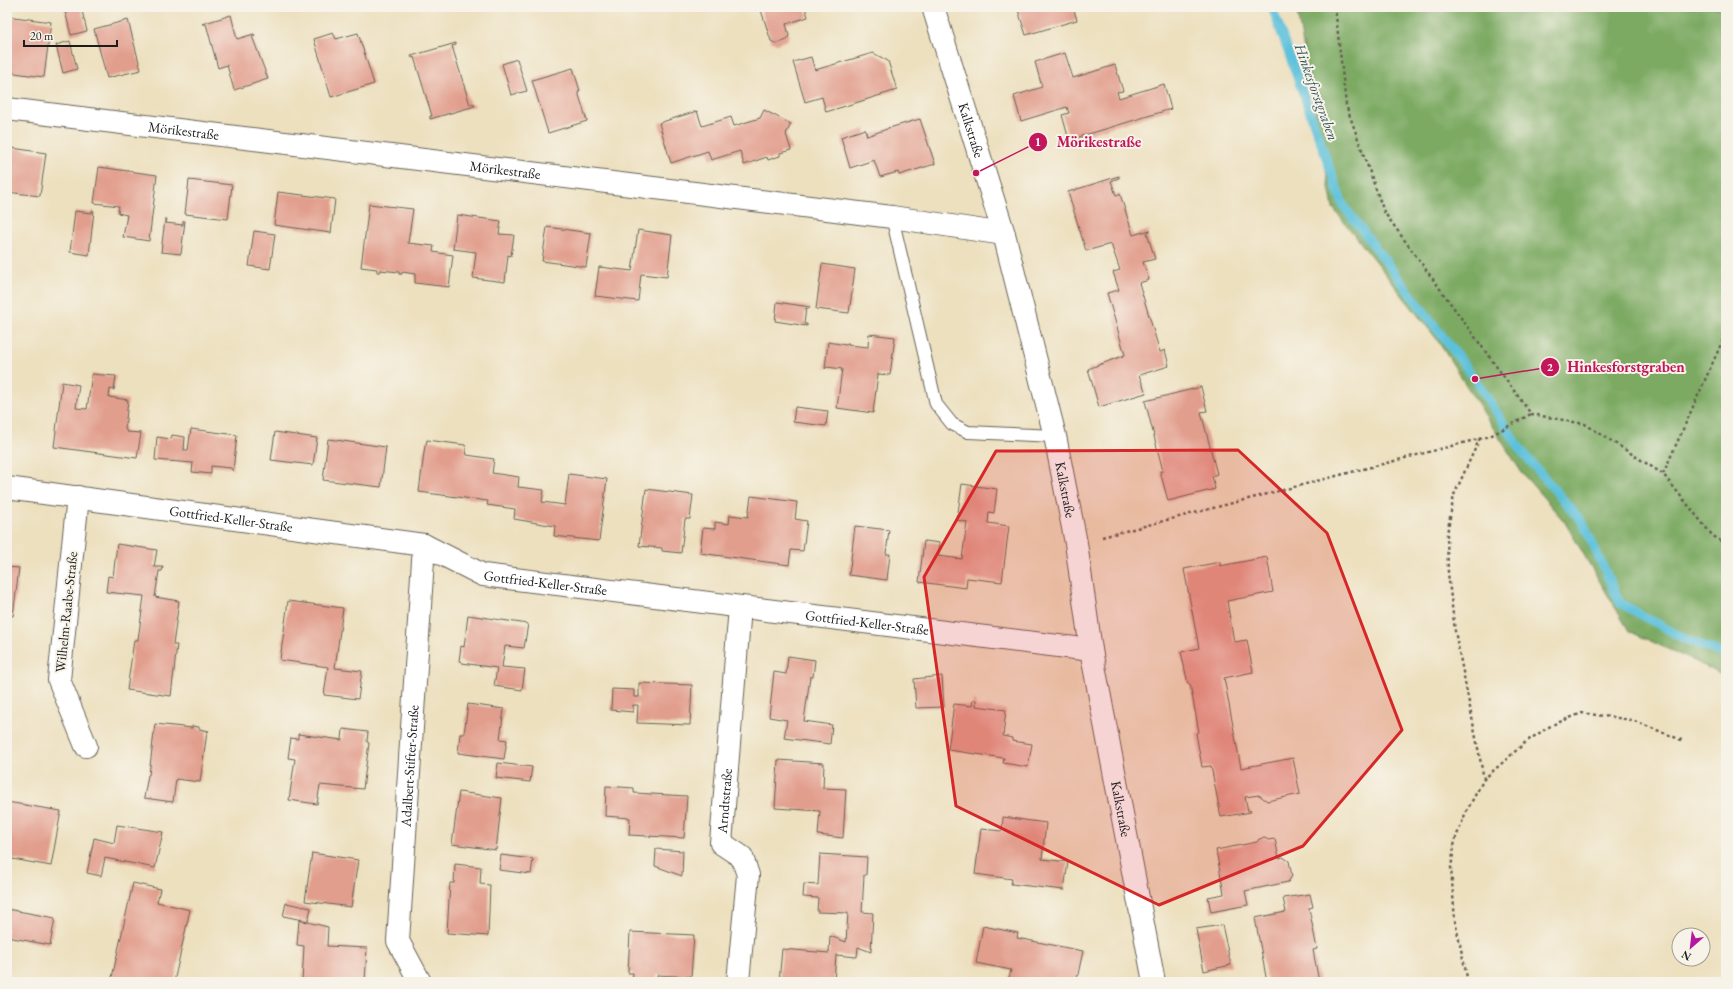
<svg xmlns="http://www.w3.org/2000/svg" width="1733" height="989" viewBox="0 0 1733 989" font-family="'EB Garamond',serif">
<style>
.forest{fill:#7daa63;stroke:#4c6340}
.lines{fill:none;stroke-linecap:round;stroke-linejoin:round}
.stream{stroke:#5dc1db;stroke-width:9}
.building{fill:#e29e8d}
.service-casing{stroke:#656155;stroke-width:14}
.minor-casing{stroke:#656155;stroke-width:24}
.path{stroke:#656155;stroke-width:2.5;stroke-dasharray:3 3;stroke-linecap:butt}
.service{stroke:#fff;stroke-width:12}
.minor{stroke:#fff;stroke-width:22}
.marked{fill:#d62828;fill-opacity:0.2;stroke:#d62828;stroke-width:3;stroke-linejoin:round}
.labels{text-anchor:middle;dominant-baseline:central;stroke-width:4;stroke-linejoin:round;paint-order:stroke}
.street-label{font-size:14px;fill:#1c1c1c;stroke:#f7f3e8}
.water-label{font-size:15px;font-style:italic;fill:#33565f;stroke:#f7f3e8}
.leader{fill:none;stroke:#c2185b;stroke-width:1.5}
.callout-dot{fill:#c2185b;stroke:#f7f3e8;stroke-width:1.5}
.mark-label{font-size:12px;text-anchor:middle;font-weight:bold;fill:#fff}
.callout-label{font-size:15px;text-anchor:middle;font-weight:bold;fill:#c2185b;stroke:#f7f3e8;stroke-width:4;stroke-linejoin:round;paint-order:stroke}
</style>
<rect width="100%" height="100%" fill="#f7f3e8"/>
<filter id="ink" filterUnits="userSpaceOnUse"><feTurbulence type="fractalNoise" baseFrequency=".025" numOctaves="2"/><feDisplacementMap in="SourceGraphic" scale="8" xChannelSelector="R" yChannelSelector="G"/><feConvolveMatrix kernelMatrix="1 2 1 2 8 2 1 2 1" color-interpolation-filters="sRGB"/></filter>
<filter id="wash" filterUnits="userSpaceOnUse"><feTurbulence type="fractalNoise" baseFrequency=".012" numOctaves="4" result="noise"/><feDisplacementMap in="SourceGraphic" scale="16" xChannelSelector="R" yChannelSelector="G"/><feGaussianBlur stdDeviation="0.9" result="paint"/><feColorMatrix in="noise" values="0 0 0 0 0 0 0 0 0 0 0 0 0 0 0 0 0 1.4 0 .05"/><feComposite in="paint" operator="in"/></filter>
<g filter="url(#wash)">
<rect width="100%" height="100%" fill="#ede0bf"/>
<path class="forest" d="M1296,7h430v671l-15,-9 -82,-38 -65,-110 -42,-48 -86,-135 -103,-130z"/>
<g class="lines">
<path class="stream" d="M1272,7l71,198 132,174 48,74 60,70 37,80 65,36 41,16"/>
</g>
<g id="blocks">
<g class="building">
<path d="M64,7h17l6,24 -16,4z"/>
<path d="M760,7h45l3,10 -22,7 3,11 -2,5 -11,4 -5,-3z"/>
<path d="M1017,7h56l4,13 -51,15z"/>
<path d="M231,15l6,24 17,-5 1,2h-3l16,43 -34,11 -7,-25 -9,3 -12,-44h-4z"/>
<path d="M7,16l44,6 -7,55 -37,-5z"/>
<path d="M128,20l13,50 -34,8 -13,-49z"/>
<path d="M333,33l3,6 22,-6 16,51 -43,13 -17,-58z"/>
<path d="M70,41l7,28 -14,4 -7,-28z"/>
<path d="M456,43v2l-4,1 18,59 4,-1 1,2 -45,13v-3h2l-18,-59 -2,1 -1,-2z"/>
<path d="M873,53l15,8 9,29 -71,22 -4,-15 -17,5 -12,-40 18,-5 4,13z"/>
<path d="M1065,53l8,25 42,-13 8,26 -6,1 2,6 45,-14 7,25 -102,31 -7,-25 7,-2 -2,-6 -46,14 -7,-25 28,-9 -7,-25z"/>
<path d="M517,59l10,32 -16,4 -9,-31z"/>
<path d="M573,68l7,23 -2,1 9,29 -39,12 -16,-53z"/>
<path d="M764,110l27,14 -5,10 5,16 -11,3v3l-12,4 -1,-3 -23,8 -4,-14 -29,9 -3,-9 -37,12 -12,-40 38,-12 5,15 29,-9 3,9 26,-8z"/>
<path d="M920,119l15,45 -36,11 -1,-3 -18,5 -6,-17 -24,8 -9,-31 24,-8 2,7 20,-7 2,-2v1z"/>
<path d="M12,148l34,5 -6,43 -33,-4z"/>
<path d="M99,167l58,8 -8,66 -26,-4 4,-22 -9,-2 1,-7 -25,-3z"/>
<path d="M1119,176v2l-8,3 5,14 4,-1 13,41 17,-5v1l-3,2 8,26 -12,3 6,18 -10,3 21,69 5,-2 4,16 -30,9 7,18 -47,14 -11,-38 37,-14 -18,-62 12,-3 -6,-18 7,-2 -9,-26 -25,7 -18,-59z"/>
<path d="M189,180l43,5 -4,34 -43,-5z"/>
<path d="M278,192l57,7 -4,34 -57,-8z"/>
<path d="M369,204l44,5 -5,34 26,3 -1,6 20,3 -4,32 -34,-4v-9l-13,-2v2h-3v-2l-19,-2v2h-3v-3l-16,-2z"/>
<path d="M92,210l2,1 -5,44 -19,-3 5,-41 17,2z"/>
<path d="M457,215l44,6 -2,13 15,1 -3,21 -3,-1 -3,27 -32,-4 3,-26 -23,-3z"/>
<path d="M165,219h2l-1,4 17,2v-4h2l-4,33 -20,-2z"/>
<path d="M547,227l44,6 -5,34 -44,-6z"/>
<path d="M638,230l34,5 -5,42 -26,-3 -3,27 -43,-5 4,-29 33,4z"/>
<path d="M254,231l21,3 -5,35 -21,-3z"/>
<path d="M822,264l33,5 -6,44 -33,-4z"/>
<path d="M777,302l33,5 -1,2 -3,-1 -2,16h3v2l-32,-5z"/>
<path d="M869,334l26,3 -5,38 -12,-1 -5,39 -36,-5 5,-39 -15,-2 -2,2 3,-27 18,3 3,-2 -1,2 20,2z"/>
<path d="M92,374l24,2 -2,14 -4,-1 -1,8 19,3 -3,29 2,3 14,1 -4,25 -83,-11 8,-65 17,3 -3,23 11,1z"/>
<path d="M1201,387l6,24 -6,1 16,62 -5,2 3,13 -47,12 -8,-30h3l-18,-70z"/>
<path d="M795,407l33,4 -2,15 -33,-4z"/>
<path d="M191,429l46,6 -4,36 -2,-3 -20,-2v8l-19,-2 1,-9 -38,-3 2,-23 14,2 1,-4 13,2 -1,13h4z"/>
<path d="M275,432l42,6 -4,27 -42,-5z"/>
<path d="M328,439l58,8 -5,40 -58,-7z"/>
<path d="M427,440l38,5 2,10 27,4 -2,14 27,4 -1,10 26,3 -2,12 23,3 4,-31 38,5 -8,62 -45,-5 1,-10 -41,-7 1,-10 -28,-4 1,-4 -69,-9 6,-47h1z"/>
<path d="M962,484l35,5 -3,24 -5,-1 -1,11 21,3 -7,56 -35,-4 -1,10 -47,-6 5,-41 16,2 -2,13 24,3 5,-37 -10,-2z"/>
<path d="M646,489l47,6 -3,24h-5l-4,34 -19,-2v-3l-23,-2z"/>
<path d="M751,496l46,6 -2,17 12,2 -4,30 -12,-1 -2,15 -89,-12 3,-25 12,1v-7l14,2 1,-9 18,2z"/>
<path d="M855,526l34,4 -3,24h4l-3,26 -38,-5z"/>
<path d="M117,544l40,6 -3,17h9l-1,4h-3l-4,26 24,4 -6,44h4l-6,51 -44,-6 7,-50h4l6,-44 -38,-4 2,-16 5,1z"/>
<path d="M1267,557l6,35 -46,9 7,41 13,-2 6,32 -29,6 17,90 52,-10 7,36 -33,7 -8,-6 -14,2 3,14 2,-1 1,2 -30,5 -10,-51 -9,1 -6,-34 3,-1 -9,-48h-2l-7,-32 18,-4 -15,-79 36,-7v4z"/>
<path d="M7,567l12,1 -6,48 -6,-1z"/>
<path d="M288,601l55,7 -8,60 27,3 -4,28 -34,-4 4,-28 -48,-7z"/>
<path d="M468,615l60,9 -4,24 -19,-2 -3,21 23,2 -3,21 -28,-4 3,-18 -35,-5v-1l-3,-1 2,-15 3,1z"/>
<path d="M788,656l27,4 -2,17h-3l-6,44 28,4 -2,19 -46,-6 3,-18 -18,-3 5,-45 12,2z"/>
<path d="M942,676l2,31 -28,1 -2,-29z"/>
<path d="M639,683l53,2 -2,40 -53,-2 1,-18h-5v7l-22,-2 1,-21 22,1v7h5z"/>
<path d="M973,700h3v6l30,4 -3,26 9,2v3l20,3 -4,23 -25,-4 1,-5 -56,-8 6,-46 18,2z"/>
<path d="M468,704l36,5 -4,30 7,1 -3,19 -46,-6 2,-19h4z"/>
<path d="M155,724l37,4v-2l7,1v2l10,2 -2,1 -7,50 -24,-3 -3,23 -29,-4 4,-23h1z"/>
<path d="M343,729l25,3 -1,10 2,1 -6,46 -43,-4 -3,19 -28,-4 6,-41 -7,-1 3,-20 7,1v-5l44,6z"/>
<path d="M778,760l46,3 -1,25 23,1 -3,49 -25,-3 2,-24 -45,-3z"/>
<path d="M498,763l34,4 -2,15 -34,-4z"/>
<path d="M606,786l28,2v5l53,3 -3,42 -55,-3 1,-17 -25,-2z"/>
<path d="M459,792l43,6 -6,52 -44,-6z"/>
<path d="M7,802l54,9 -10,55 -44,-8z"/>
<path d="M1003,817l43,6 -4,36 26,3 -4,28 -53,-6 1,-5 -37,-5 6,-45 21,2z"/>
<path d="M117,825l46,7 -8,36 -50,-10 -4,18 -14,-3 7,-35 20,5z"/>
<path d="M1265,838l3,2 7,-1 4,19 4,-1 6,4 3,15 -4,6 -43,9 3,14 -37,7 -3,-15 16,-3 -8,-44 41,-8 2,-3z"/>
<path d="M656,849l27,2 -1,25 -27,-10z"/>
<path d="M312,853l46,7 -7,47 -46,-6z"/>
<path d="M820,854l47,3 -1,18h-2l-2,37 11,1 -2,39 -13,-5 -1,10 -21,-2 -2,27h-55l3,-33 47,4 1,-17 16,6 2,-29 -31,-1 1,-14 -15,-1 1,-13 14,1z"/>
<path d="M501,855l32,4 -2,15 -32,-4z"/>
<path d="M455,864l26,3 -1,17 10,1 -2,51 -41,-3 3,-50h4z"/>
<path d="M133,883l27,6 -3,13 33,8 -16,72h-63z"/>
<path d="M1310,894l3,13 -4,1 8,41 -4,1 6,32h-52l-12,-64 31,-6 -3,-14z"/>
<path d="M286,903l25,5 -3,13 -25,-5z"/>
<path d="M7,909l48,9 -5,27 -43,-8z"/>
<path d="M299,920l29,7 -1,19 40,2 -2,34h-63l2,-36 -7,-1z"/>
<path d="M1222,925l9,40 -27,6 -8,-42z"/>
<path d="M983,926l35,7 -1,5 66,13 -6,28 13,3h-82l3,-12 -35,-7z"/>
<path d="M630,932l64,3 -3,42 -34,-2v7h-25l1,-9h-5z"/>
</g>
</g>
</g>
<g filter="url(#ink)">
<use href="#blocks" fill-opacity="0" stroke="#656155" stroke-width="1"/>
<g class="lines">
<g class="service-casing">
<path id="service" d="M892,217l44,187 16,20 16,8 87,4"/>
</g>
<g class="minor-casing">
<g id="minor">
<path id="s1" d="M933,7l71,227 51,202 21,107 15,107 63,332"/>
<path id="s2" d="M7,109l885,108 112,17"/>
<path id="s3" d="M7,488l417,57 59,30 608,75"/>
<path d="M78,497l-19,183 27,66"/>
<path id="s4" d="M420,982l-22,-41 26,-396"/>
<path id="s5" d="M738,982l10,-107 -6,-18 -21,-14 19,-236"/>
</g>
</g>
<g class="path">
<path d="M1335,7l11,98 38,107 147,202 54,10 78,50 49,61 14,10"/>
<path d="M1480,438l-26,57 -7,39 1,39 7,58 29,148"/>
<path d="M1663,474l63,-141"/>
<path d="M1102,537l388,-101 41,-22"/>
<path d="M1468,982l-13,-61 -4,-53 4,-28 11,-28 18,-33 43,-38 25,-16 30,-12 50,7 52,21"/>
</g>
<use href="#service" class="service"/>
<use href="#minor" class="minor"/>
</g>
</g>
<path class="marked" d="M1238,450l89,83 75,197 -99,116 -144,59 -203,-99 -32,-229 72,-126z"/>
<g class="labels">
<g class="street-label">
<text stroke="none"><textPath href="#s1" startOffset="129">Kalkstraße</textPath></text>
<text stroke="none"><textPath href="#s2" startOffset="178">Mörikestraße</textPath></text>
<text stroke="none"><textPath href="#s2" startOffset="502">Mörikestraße</textPath></text>
<text stroke="none"><textPath href="#s1" startOffset="501">Kalkstraße</textPath></text>
<text stroke="none"><textPath href="#s3" startOffset="226">Gottfried-Keller-Straße</textPath></text>
<text stroke="none"><textPath href="#s3" startOffset="550">Gottfried-Keller-Straße</textPath></text>
<text transform="translate(66 612) rotate(-84)">Wilhelm-Raabe-Straße</text>
<text stroke="none"><textPath href="#s3" startOffset="874">Gottfried-Keller-Straße</textPath></text>
<text stroke="none"><textPath href="#s4" startOffset="222">Adalbert-Stifter-Straße</textPath></text>
<text stroke="none"><textPath href="#s5" startOffset="194">Arndtstraße</textPath></text>
<text stroke="none"><textPath href="#s1" startOffset="825">Kalkstraße</textPath></text>
</g>
<g class="water-label">
<text transform="translate(1317 92) rotate(70)">Hinkesforstgraben</text>
</g>
</g>
<path class="leader" d="M976 173L1038 142M1475 379L1550 367"/>
<g class="callout-dot">
<circle cx="976" cy="173" r="4"/>
<circle cx="1475" cy="379" r="4"/>
<circle cx="1038" cy="142" r="10"/>
<circle cx="1550" cy="367" r="10"/>
</g>
<g class="mark-label">
<text x="1038" y="146">1</text>
<text x="1550" y="371">2</text>
</g>
<g class="callout-label">
<text x="1099" y="147">Mörikestraße</text>
<text x="1626" y="372">Hinkesforstgraben</text>
</g>
<rect width="1733" height="989" fill="none" stroke="#f7f3e8" stroke-width="24"/>
<g transform="translate(1691 947) rotate(208)"><circle r="19" fill="#f7f3e8" stroke="#9f9d96"/>
<path d="M0-3L7 15L0 10L-7 15Z" fill="#b5179e"/>
<text y="-6" font-size="11" font-weight="bold" text-anchor="middle" fill="#1c1c1c">N</text>
</g>
<path d="M24 40v6h93v-6" fill="none" stroke="#1c1c1c" stroke-width="2"/>
<text x="30" y="40" font-size="12" fill="#1c1c1c" stroke="#f7f3e8" stroke-width="3" paint-order="stroke">20 m</text>
</svg>
